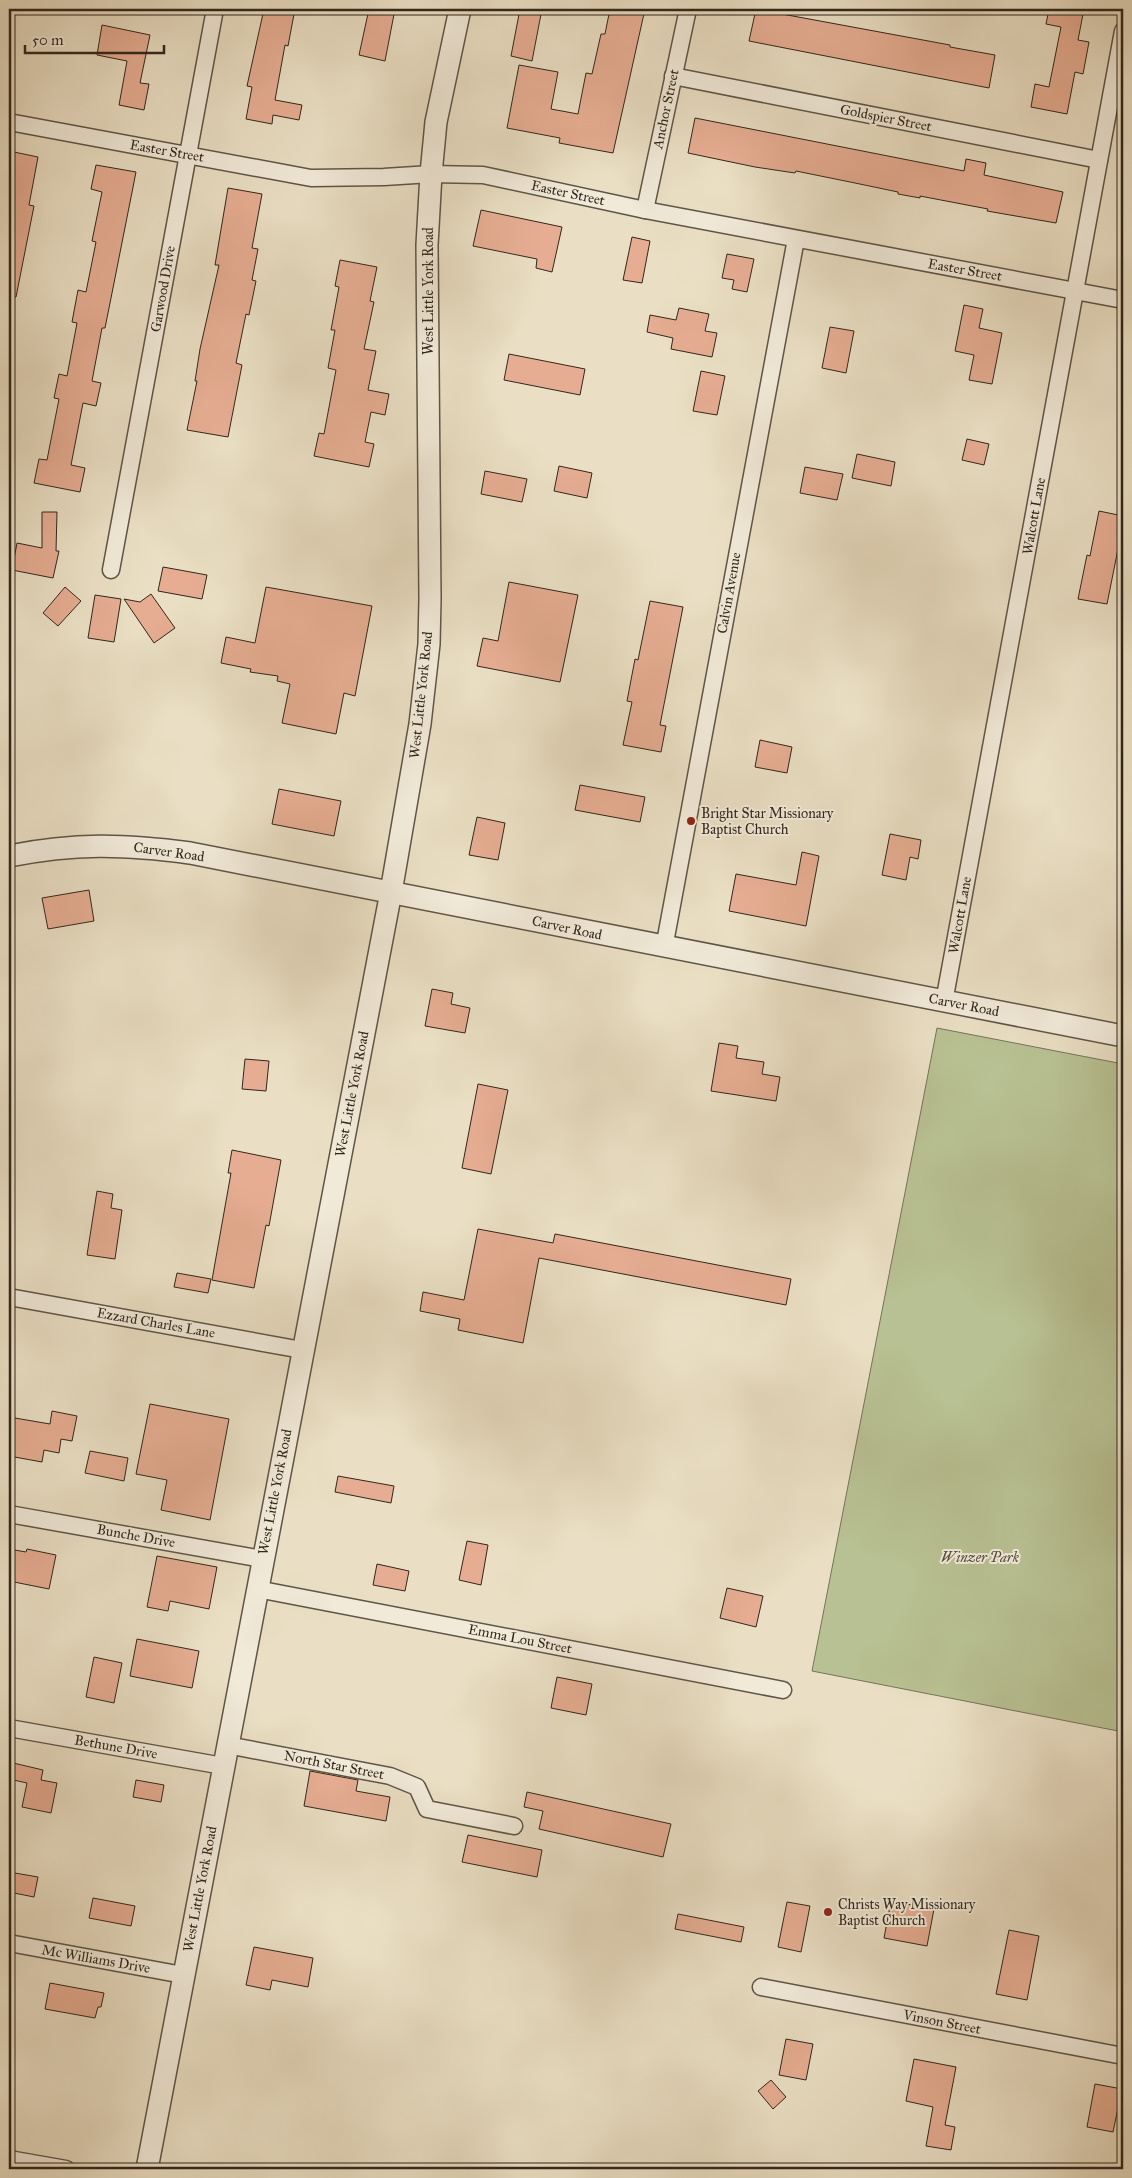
<svg xmlns="http://www.w3.org/2000/svg" width="1132" height="2178" viewBox="0 0 1132 2178" font-family="'IM FELL Great Primer',serif">
<style>
.green{fill:#b8c193;stroke:#747458}
.building{fill:#e6ad92;stroke:#31271c}
.lines{fill:none;stroke-linecap:round;stroke-linejoin:round}
.minor-casing{stroke:#5f5546;stroke-width:19}
.tertiary-casing{stroke:#5f5546;stroke-width:24}
.minor{stroke:#f1ead9;stroke-width:16}
.tertiary{stroke:#f1ead9;stroke-width:21}
.poi-dot{fill:#8f2418;stroke:#f1ead9;stroke-width:2}
.labels{text-anchor:middle;dominant-baseline:central;stroke-width:4;stroke-linejoin:round;paint-order:stroke}
.street-label{font-size:14px;fill:#31271c;stroke:#f1ead9}
.poi-label{font-size:14px;fill:#31271c;stroke:#f1ead9;text-anchor:start}
.park-label{font-size:14px;font-style:italic;fill:#534e3a;stroke:#f1ead9}
</style>
<rect width="100%" height="100%" fill="#eadfc4"/>
<filter id="stains"><feTurbulence type="fractalNoise" baseFrequency=".004" numOctaves="4"/><feColorMatrix values="0 0 0 0 .2 0 0 0 0 .09 0 0 0 0 .02 0 0 0 .5 -.17"/></filter>
<radialGradient id="worn" r=".72"><stop offset=".6" stop-color="#630" stop-opacity="0"/><stop offset="1" stop-color="#630" stop-opacity=".3"/></radialGradient>
<path class="green" d="M937,1028l186,36v668l-311,-61z"/>
<g class="building">
<path d="M264,9l30,5 -6,32 -3,-1 -10,55 27,5 -3,15 -26,-5 -1,9 -26,-5 6,-32 -5,-1z"/>
<path d="M369,9h26l-10,52 -26,-6z"/>
<path d="M520,9h22l-10,52 -21,-5z"/>
<path d="M610,9h35l-32,144 -54,-10 1,-5 -53,-10 12,-63 39,7 -7,37 27,5 8,-41 6,1 9,-40h4z"/>
<path d="M756,9l27,3 -1,2 168,31v2l45,8 -6,33 -240,-47z"/>
<path d="M1049,9h35l-6,31 11,2 -6,32 -8,-2 -8,42 -36,-7 4,-23 14,3 12,-60 -15,-3z"/>
<path d="M102,25l48,10 -10,48 9,1 -5,26 -25,-5 8,-44 -30,-6z"/>
<path d="M695,118l269,53 2,-12 20,4 -2,12 79,17 -7,31 -69,-12 1,-2 -68,-13v2l-22,-4v-2l-43,-9 -59,-12 -1,2 -40,-6 -67,-14z"/>
<path d="M9,151l29,6 -9,48 5,1 -18,91 -7,-1z"/>
<path d="M96,165l40,7 -23,116 -8,40h-3l-10,53 9,2 -5,23 -13,-3 -12,62 14,3 -5,24 -46,-9 5,-24 8,1 12,-61 -5,-1 5,-24 8,2 10,-53 -5,-1 6,-32 8,2 10,-50 -4,-1 10,-49 -11,-3z"/>
<path d="M228,188l34,6 -10,54 6,1 -6,31 4,1 -7,34 -3,-1 -10,49 6,2 -14,72 -41,-7 10,-49h-2l5,-32 19,-84h-4z"/>
<path d="M481,210l81,17 -10,45 -16,-4 1,-9 -64,-13z"/>
<path d="M632,237l18,4 -8,42 -19,-3z"/>
<path d="M727,254l27,5 -7,33 -15,-3 2,-9 -12,-2z"/>
<path d="M340,260l37,7 -7,34 4,1 -10,47 12,2 -8,39 21,4 -4,21 -14,-3 -6,30 9,2 -5,23 -55,-11 5,-23 5,1 12,-64 -8,-2 7,-38h-4l8,-43 -4,-1z"/>
<path d="M964,305l19,4 -4,19 23,5 -10,51 -23,-4 5,-25 -19,-4z"/>
<path d="M679,308l30,6 -4,17 12,2 -5,24 -41,-8 2,-11 -26,-6 3,-17 26,5z"/>
<path d="M830,327l24,4 -8,42 -24,-5z"/>
<path d="M509,354l76,15 -5,26 -76,-15z"/>
<path d="M701,371l24,5 -8,39 -24,-4z"/>
<path d="M967,439l22,5 -5,21 -22,-5z"/>
<path d="M857,454l38,8 -4,24 -39,-8z"/>
<path d="M559,466l33,7 -5,25 -33,-7z"/>
<path d="M805,467l38,7 -6,26 -37,-7z"/>
<path d="M485,471l42,8 -5,23 -41,-8z"/>
<path d="M1099,511l24,5v24l-2,10 -3,-1 -11,55 -29,-5 9,-44 3,1z"/>
<path d="M42,512h15l-1,39h3l-6,27 -41,-8 5,-27 25,5z"/>
<path d="M163,567l44,8 -5,24 -44,-8z"/>
<path d="M509,582l69,13 -18,87 -83,-16 6,-28 15,3z"/>
<path d="M65,587l16,14 -23,25 -15,-13z"/>
<path d="M266,587l106,19 -17,90 -11,-3 -8,41 -54,-11 8,-39 -13,-3 1,-5 -28,-4 1,-3 -30,-6 5,-26 29,6z"/>
<path d="M151,594l24,34 -21,15 -30,-44 16,3z"/>
<path d="M95,595l26,4 -7,43 -26,-4z"/>
<path d="M650,601l33,6 -23,118 6,1 -5,26 -38,-7 9,-43 -5,-1 8,-42 3,1z"/>
<path d="M760,740l32,7 -5,26 -32,-6z"/>
<path d="M580,785l65,12 -5,25 -65,-12z"/>
<path d="M279,789l62,12 -7,35 -62,-12z"/>
<path d="M477,817l28,6 -7,37 -29,-5z"/>
<path d="M890,834l31,6 -3,19 -8,-2 -4,23 -24,-5z"/>
<path d="M802,852l17,4 -13,70 -77,-15 7,-37 60,11z"/>
<path d="M89,890l5,31 -46,8 -6,-31z"/>
<path d="M432,989l21,4 -2,11 19,4 -5,25 -40,-7z"/>
<path d="M719,1043l19,3 -2,12 28,4 -2,12 18,3 -4,24 -65,-10z"/>
<path d="M245,1059l24,2 -3,30 -24,-2z"/>
<path d="M478,1084l30,6 -17,84 -29,-6z"/>
<path d="M232,1150l49,10 -12,66 -3,-1 -12,63 -42,-8 19,-107h-3z"/>
<path d="M97,1191l16,3 -2,14 11,2 -7,49 -28,-4z"/>
<path d="M478,1229l75,14 2,-9 236,45 -5,26 -247,-47 -16,85 -65,-13 2,-11 -40,-8 3,-19 41,8z"/>
<path d="M177,1273l34,6 -3,14 -34,-6z"/>
<path d="M150,1404l79,15 -19,101 -49,-10 6,-30 -31,-6z"/>
<path d="M52,1411l25,5 -5,25 -11,-2 -2,14 -15,-3 -2,12 -33,-6v-39l41,7z"/>
<path d="M90,1451l38,7 -4,23 -39,-8z"/>
<path d="M338,1476l56,10 -3,17 -56,-11z"/>
<path d="M467,1541l21,4 -7,40 -22,-5z"/>
<path d="M9,1549l17,3 1,-3 29,6 -7,34 -40,-8z"/>
<path d="M157,1556l60,11 -8,42 -39,-8 -2,10 -21,-4z"/>
<path d="M377,1564l32,7 -4,20 -32,-6z"/>
<path d="M727,1588l36,8 -7,31 -36,-9z"/>
<path d="M137,1639l62,12 -7,37 -62,-12z"/>
<path d="M94,1657l28,6 -8,40 -28,-6z"/>
<path d="M557,1677l35,7 -6,31 -35,-7z"/>
<path d="M9,1762l34,8 -2,10 16,3 -6,30 -29,-6 5,-24 -18,-4z"/>
<path d="M310,1771l48,9 -2,11 34,6 -4,24 -82,-15z"/>
<path d="M136,1780l28,5 -3,17 -28,-5z"/>
<path d="M527,1792l144,32 -8,33 -124,-28 4,-18 -19,-4z"/>
<path d="M468,1835l74,15 -5,27 -75,-15z"/>
<path d="M9,1872l29,5 -4,20 -25,-5z"/>
<path d="M93,1898l42,8 -4,20 -42,-8z"/>
<path d="M891,1901l43,8 -7,37 -43,-8z"/>
<path d="M787,1902l23,4 -9,46 -23,-5z"/>
<path d="M678,1914l66,13 -3,15 -66,-13z"/>
<path d="M1009,1930l30,6 -12,64 -31,-6z"/>
<path d="M254,1947l59,11 -5,29 -36,-7 -2,10 -24,-5z"/>
<path d="M50,1983l54,10 -3,14h-3l-3,11 -50,-9z"/>
<path d="M786,2039l27,5 -7,36 -27,-5z"/>
<path d="M914,2059l42,8 -11,58 10,2 -4,23 -25,-4 7,-39 -27,-6z"/>
<path d="M771,2080l15,17 -13,12 -15,-18z"/>
<path d="M1095,2084l27,5 -9,43 -26,-5z"/>
</g>
<g class="lines">
<g class="minor-casing">
<g id="minor">
<path d="M673,76l426,84"/>
<path d="M9,122l302,56 73,-1 47,-3 52,1 162,35 478,90"/>
<path d="M645,210l43,-201"/>
<path d="M111,570l104,-561"/>
<path d="M664,948l132,-709"/>
<path d="M944,1002l179,-971"/>
<path d="M9,1297l293,53"/>
<path d="M9,1514l253,45"/>
<path d="M257,1589l526,101"/>
<path d="M9,1728l214,38"/>
<path d="M227,1745l163,31 27,11 10,22 87,17"/>
<path d="M9,1943l174,32"/>
<path d="M761,1987l362,69"/>
<path d="M9,2159l57,10"/>
</g>
</g>
<g class="tertiary-casing">
<g id="tertiary">
<path d="M9,856c66,-13 114,-12 181,-3l933,183"/>
<path d="M147,2169l244,-1277 29,-168 9,-80 1,-45 -3,-354 4,-71 5,-52 24,-113"/>
</g>
</g>
<use href="#minor" class="minor"/>
<use href="#tertiary" class="tertiary"/>
</g>
<g class="poi-dot">
<circle cx="691" cy="821" r="5"/>
<circle cx="828" cy="1912" r="5"/>
</g>
<g class="labels">
<g class="street-label">
<text transform="translate(666 109) rotate(-78)">Anchor Street</text>
<text transform="translate(886 118) rotate(11)">Goldspier Street</text>
<text transform="translate(167 151) rotate(10)">Easter Street</text>
<text transform="translate(568 193) rotate(12)">Easter Street</text>
<text transform="translate(965 270) rotate(10)">Easter Street</text>
<text transform="translate(163 289) rotate(-80)">Garwood Drive</text>
<text transform="translate(428 291) rotate(-90)">West Little York Road</text>
<text transform="translate(1034 516) rotate(-80)">Walcott Lane</text>
<text transform="translate(729 593) rotate(-80)">Calvin Avenue</text>
<text transform="translate(421 695) rotate(-84)">West Little York Road</text>
<text transform="translate(169 852) rotate(8)">Carver Road</text>
<text transform="translate(960 915) rotate(-80)">Walcott Lane</text>
<text transform="translate(567 928) rotate(12)">Carver Road</text>
<text transform="translate(964 1005) rotate(11)">Carver Road</text>
<text transform="translate(352 1094) rotate(-79)">West Little York Road</text>
<text transform="translate(156 1323) rotate(10)">Ezzard Charles Lane</text>
<text transform="translate(275 1492) rotate(-79)">West Little York Road</text>
<text transform="translate(136 1536) rotate(10)">Bunche Drive</text>
<text transform="translate(520 1639) rotate(11)">Emma Lou Street</text>
<text transform="translate(116 1747) rotate(10)">Bethune Drive</text>
<text transform="translate(334 1765) rotate(11)">North Star Street</text>
<text transform="translate(200 1889) rotate(-79)">West Little York Road</text>
<text transform="translate(96 1959) rotate(10)">Mc Williams Drive</text>
<text transform="translate(942 2022) rotate(11)">Vinson Street</text>
</g>
<g class="poi-label">
<text x="701" y="813">Bright Star Missionary<tspan x="701" dy="16">Baptist Church</tspan></text>
<text x="838" y="1904">Christs Way Missionary<tspan x="838" dy="16">Baptist Church</tspan></text>
</g>
<g class="park-label">
<text x="980" y="1557">Winzer Park</text>
</g>
</g>
<rect width="1132" height="2178" fill="none" stroke="#eadfc4" stroke-width="30"/>
<rect x="10" y="10" width="1112" height="2158" fill="none" stroke="#31271c" stroke-width="2.5"/>
<rect x="15" y="15" width="1102" height="2148" fill="none" stroke="#31271c"/>
<path d="M25 45v8h139v-8" fill="none" stroke="#31271c" stroke-width="2.5"/>
<text x="32" y="45" font-size="15" fill="#31271c" stroke="#f1ead9" stroke-width="4" paint-order="stroke">50 m</text>
<rect width="100%" height="100%" filter="url(#stains)"/>
<rect width="100%" height="100%" fill="url(#worn)"/>
</svg>
